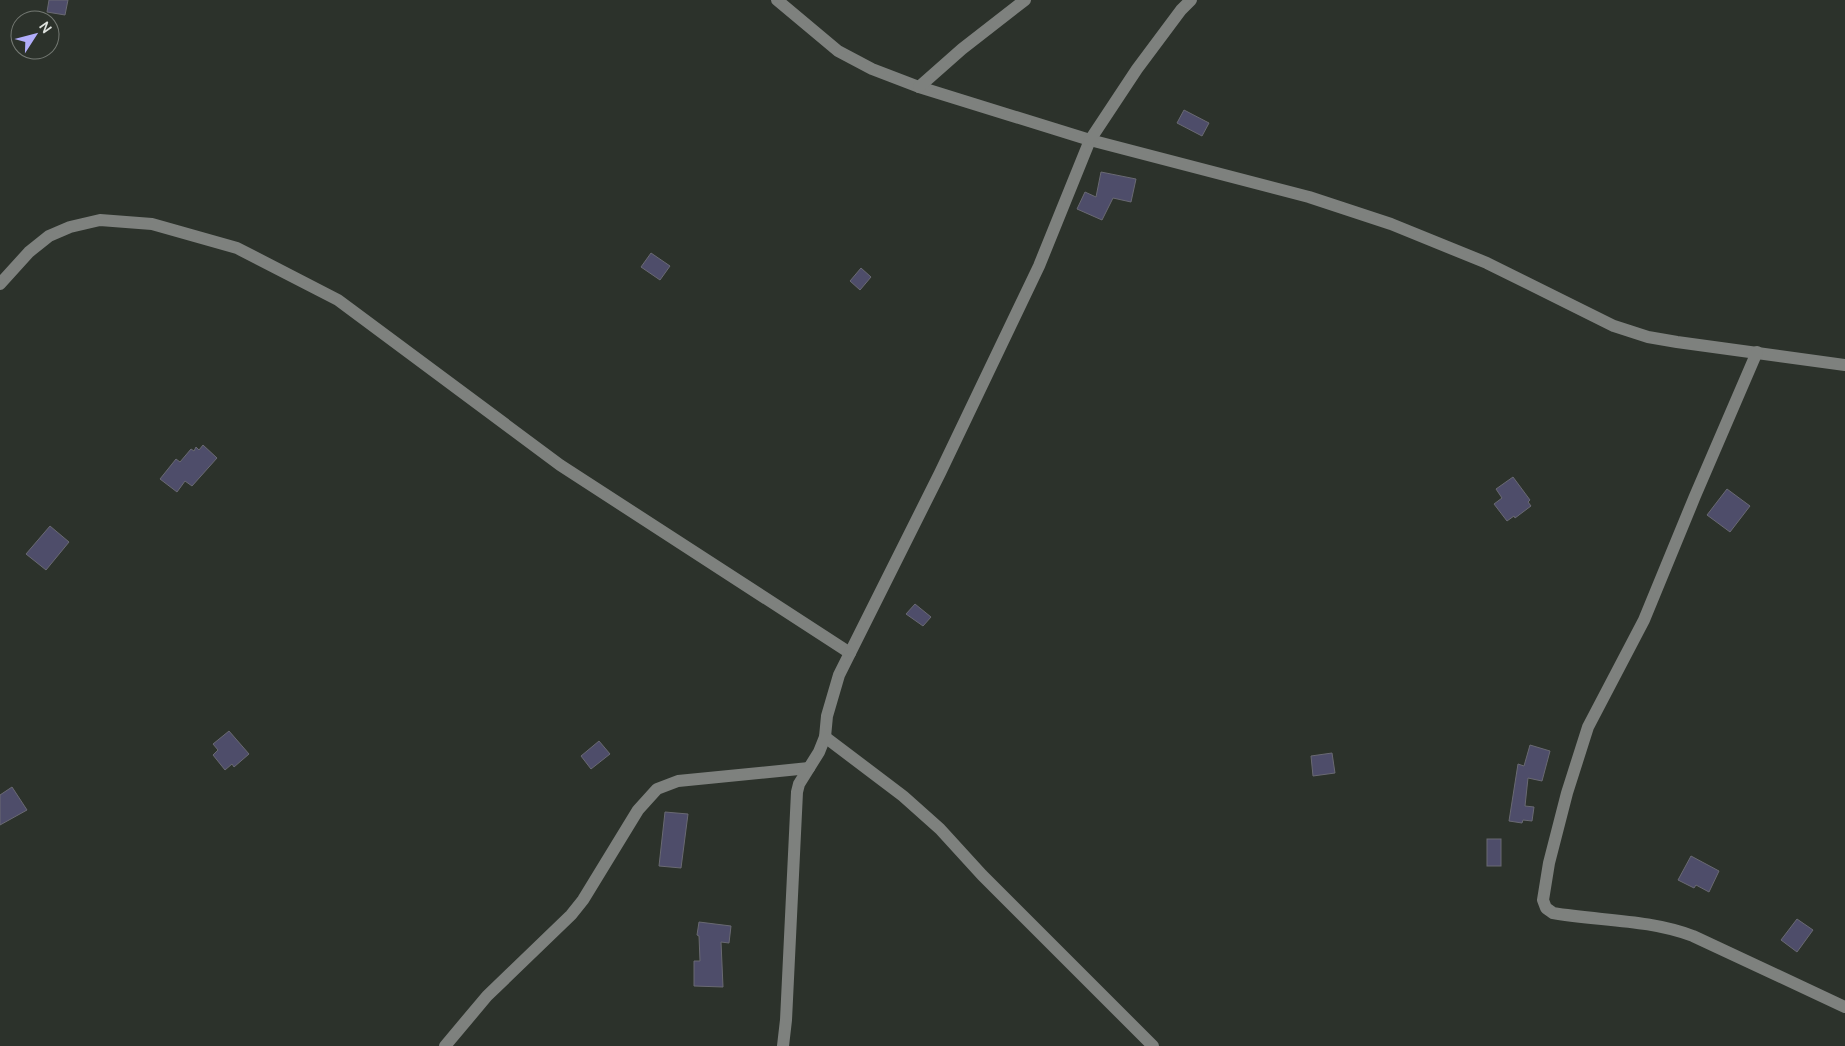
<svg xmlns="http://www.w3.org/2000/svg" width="1845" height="1046" viewBox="0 0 1845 1046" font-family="Manrope,sans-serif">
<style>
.building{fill:#4e4d6a;stroke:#696972}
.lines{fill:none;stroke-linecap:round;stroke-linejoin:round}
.minor{stroke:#7e817e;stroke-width:12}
</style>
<rect width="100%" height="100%" fill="#2c322b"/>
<g class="building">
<path d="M49,0h19l-3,15 -18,-3z"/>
<path d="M1184,110l25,13 -7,13 -25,-13z"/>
<path d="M1101,172l35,7 -5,23 -18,-4 -11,22 -25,-11 8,-17 11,5z"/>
<path d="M651,253l19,13 -10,14 -19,-13z"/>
<path d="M861,268l10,9 -11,13 -10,-9z"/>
<path d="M203,445l14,13 -25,28 -7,-5 -8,11 -17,-13 16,-20 4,3 11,-13 3,2 2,-4 3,3z"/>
<path d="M1513,477l17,23 -2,2 3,4 -16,12 -1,-2 -7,5 -13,-17 8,-6 -6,-9z"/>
<path d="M1727,489l23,17 -20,26 -23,-17z"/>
<path d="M50,526l19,16 -23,28 -20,-16z"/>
<path d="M915,604l16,13 -8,9 -17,-12z"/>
<path d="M229,731l20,23 -15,13 -2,-3 -7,6 -12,-15 5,-5 -5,-6z"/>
<path d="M599,741l11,13 -19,15 -10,-13z"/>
<path d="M1530,745l20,6 -8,30 -14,-3 -3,28 9,1 -2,14 -9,-1 -1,3 -13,-2 9,-57 6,2z"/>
<path d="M1332,753l3,20 -22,3 -2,-20z"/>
<path d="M12,787l15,23 -27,15v-30z"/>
<path d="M665,812l23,2 -7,54 -22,-2z"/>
<rect x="1487" y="839" width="14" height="27"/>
<path d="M1691,856l28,15 -10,21 -13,-7 -2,3 -16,-8z"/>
<path d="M1797,919l16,11 -16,22 -16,-12z"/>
<path d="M699,922l32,4 -2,17 -8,-1 2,45 -29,-1v-25h6l-1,-25 -2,-1z"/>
</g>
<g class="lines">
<g class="minor">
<path d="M777,0l61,51 34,18 47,18 171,53 219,57 82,27 96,39 127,63 34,11 29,5 168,23"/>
<path d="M919,87l43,-38 63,-49"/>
<path d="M0,284l29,-32 20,-16 21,-9 30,-7 52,4 85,24 101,52 222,165 290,188"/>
<path d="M1757,352l-62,144 -51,124 -56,107 -21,66 -18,70 -6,37 3,8 7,5c46,8 95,6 140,23l152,71"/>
<path d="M825,737l78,59 37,33 42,46 171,171"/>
<path d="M445,1046l42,-50 84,-81 12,-15 55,-90 19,-21 21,-8 131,-13"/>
<path d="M783,1046l3,-26 11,-228 2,-8 20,-32 6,-15 2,-21 12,-41 101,-202 99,-207 51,-126 47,-71 44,-59 10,-10"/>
</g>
</g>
<g transform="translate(35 35) rotate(54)"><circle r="24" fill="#2c322b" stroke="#747973"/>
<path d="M0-4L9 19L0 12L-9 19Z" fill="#b1adfa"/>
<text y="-8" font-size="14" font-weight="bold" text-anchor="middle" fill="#dfe3df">N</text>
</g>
</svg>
